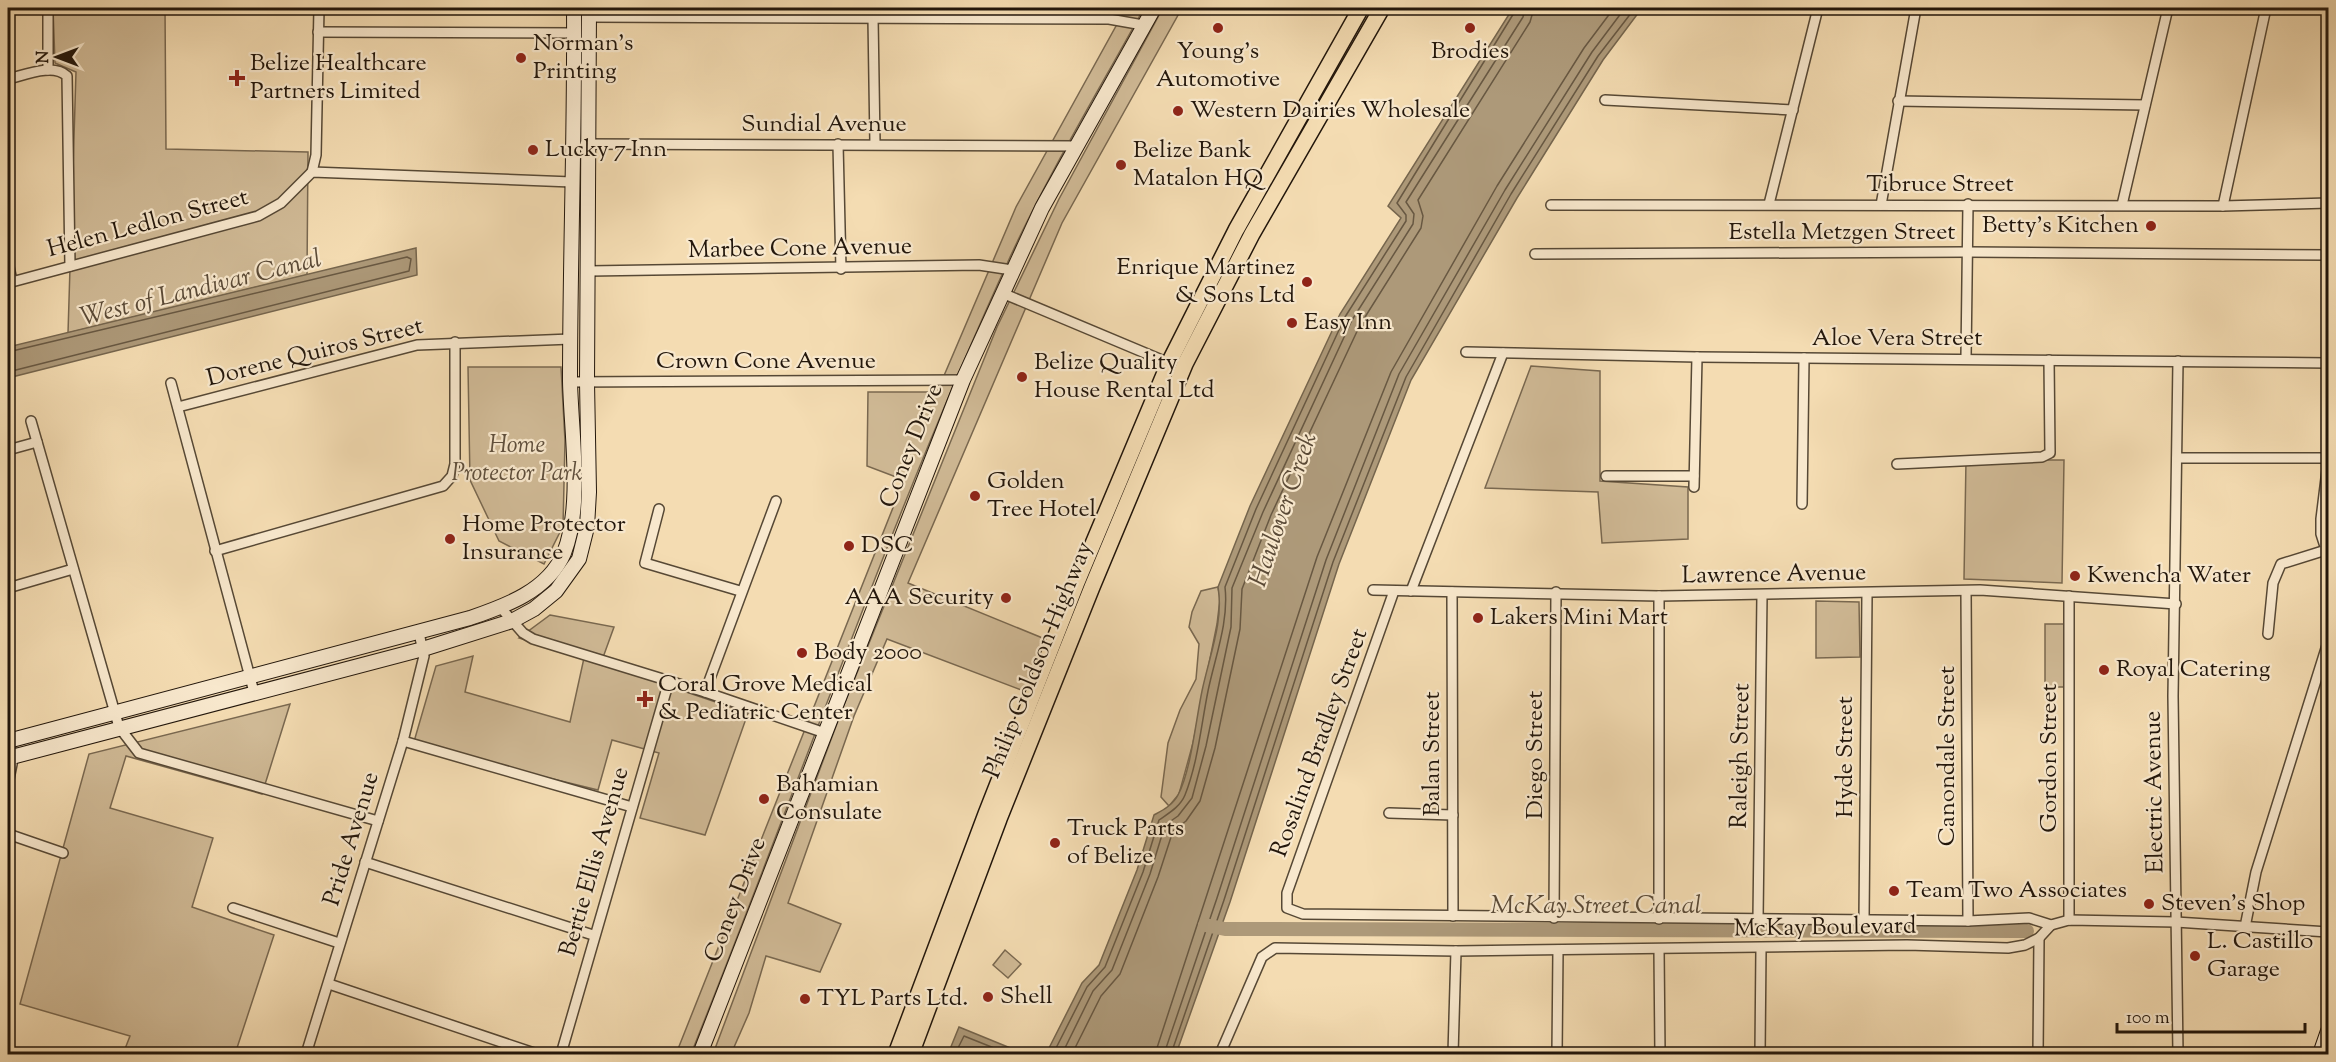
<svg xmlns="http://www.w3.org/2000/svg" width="2336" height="1062" viewBox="0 0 2336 1062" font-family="'Sorts Mill Goudy',serif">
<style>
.green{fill:#d0ba96;stroke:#796850;stroke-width:1.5}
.water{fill:#ad9979;stroke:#75654d;stroke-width:1.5}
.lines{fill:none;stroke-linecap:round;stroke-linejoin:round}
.shore{stroke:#685842;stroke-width:1.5}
.canal{stroke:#ad9979;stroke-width:14}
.street-casing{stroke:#564835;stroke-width:12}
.secondary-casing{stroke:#22160b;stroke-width:16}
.primary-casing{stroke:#22160b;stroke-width:18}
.street{stroke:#f8e8cd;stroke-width:9}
.secondary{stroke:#f8e8cd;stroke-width:14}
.primary{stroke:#f4dcb2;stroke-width:15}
.poi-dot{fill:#8f2418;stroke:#f8e8cd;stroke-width:2}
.labels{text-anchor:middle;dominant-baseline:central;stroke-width:4.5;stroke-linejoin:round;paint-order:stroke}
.poi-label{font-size:24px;fill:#22160b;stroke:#f8e8cd;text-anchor:start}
.street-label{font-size:24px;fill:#22160b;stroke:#f8e8cd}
.park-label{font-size:24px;font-style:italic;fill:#5f4f3c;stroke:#f8e8cd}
.water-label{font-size:26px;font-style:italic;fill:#5a4a37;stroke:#f8e8cd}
</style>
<rect width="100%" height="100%" fill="#f4dcb2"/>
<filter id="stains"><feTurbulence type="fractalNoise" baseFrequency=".00333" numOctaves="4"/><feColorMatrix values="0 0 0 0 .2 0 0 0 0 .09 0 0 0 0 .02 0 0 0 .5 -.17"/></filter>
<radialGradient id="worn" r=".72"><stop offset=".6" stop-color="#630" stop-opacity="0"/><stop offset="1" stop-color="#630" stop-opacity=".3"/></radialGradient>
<g class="green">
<path d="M53,8h112l1,141 142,3 -1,123 -239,58 8,-261 -21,-9z"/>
<path d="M1126,8h18c-45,82 -94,163 -133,247 -120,261 -213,533 -320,799h-15l228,-574 -37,-14 1,-74h69l79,-185z"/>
<path d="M1163,8h19l-120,215 -154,360 137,56 -21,52 -137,-52 -33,77 -66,187 53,21 -21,48 -54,-16 -17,57 -18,41h-18l131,-349 153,-378 62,-128z"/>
<path d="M1531,366l69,5v110l88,6v52l-86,4 -4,-51 -113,-4z"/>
<path d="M468,367h93l4,74 -2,85 -19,38 -45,-23 -29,-61z"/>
<path d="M1966,460h98l-2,123 -98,-4z"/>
<path d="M1218,587l2,12 -3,25 -24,119 -14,51 -10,12 -8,-9 7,-54 12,-33 16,-31 3,-35 -10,-17 3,-15 9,-21z"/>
<path d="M1816,601l43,1 1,55 -44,1z"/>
<path d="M550,615l64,12 -13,36 147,50 -43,122 -65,-17 19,-65 -47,-13 -14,50 -185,-45 23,-79 37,-10 -8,36 105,30 14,-64 -65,-20z"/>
<rect x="2045" y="624" width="21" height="63"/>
<path d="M290,704l-28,90 -136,-38 -16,52 103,30 -21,69 82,28 -39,119h-112l7,-18 -110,-32 69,-250z"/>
<path d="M1005,950l16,14 -13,14 -15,-13z"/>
</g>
<g class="water">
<path d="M1513,8h129l-39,52 -86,138 -106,182 -72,184 -109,338 -54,152h-130l36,-71 17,-18 38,-95 17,-55c9,-5 19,-10 24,-20 13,-24 18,-76 24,-104 7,-34 22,-70 16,-104l32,-81 90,-192 61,-96 -13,-12z"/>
<path d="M416,248l1,27 -409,103v-31z"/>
<path d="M959,1027l66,27h-77z"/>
</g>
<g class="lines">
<g class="shore">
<path d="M8,352l399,-95 4,2 -2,12 -401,101"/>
<path d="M955,1054l9,-18 45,18"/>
<path d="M1053,1054l34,-67 18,-20 38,-95 16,-52c10,-7 21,-13 26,-25 13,-33 16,-69 23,-104 7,-34 21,-69 17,-104l31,-78 89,-192 61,-96v-6l-9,-12 120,-195"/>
<path d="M1062,1054l31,-63 19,-21 38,-96 15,-49 13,-9 14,-18 14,-52 25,-119 1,-39 31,-76 89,-192 61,-96 1,-10 -8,-12 117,-185 2,-9"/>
<path d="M1072,1054l29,-58 19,-22 38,-97 15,-46 13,-10 14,-20 15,-53 25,-119 2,-40 29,-74 89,-190 61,-97 2,-12 -5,-16 112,-178 4,-14"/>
<path d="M1155,1054l162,-497 74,-185 106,-186 87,-138 30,-40"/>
<path d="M1164,1054l53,-156 109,-338 73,-186 106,-184 87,-138 33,-44"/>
<path d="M1171,1054l53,-154 109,-338 73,-185 105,-183 87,-138 37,-48"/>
</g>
<path class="canal" d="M1205,925l20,4 802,2"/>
<g class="street-casing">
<g id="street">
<path d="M48,8v62"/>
<path d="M589,17l520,2 34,6"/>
<path d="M873,18l2,126"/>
<path d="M318,32l256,1"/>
<path d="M8,79c17,-4 45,-16 59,-3l3,190"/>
<path d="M1605,100l188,10"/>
<path d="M1898,101l247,4"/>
<path d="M585,144l490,2"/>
<path d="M838,144l3,125"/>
<path d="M312,172l4,-17 3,-147"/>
<path d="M1769,204l49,-196"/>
<path d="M1551,205l672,1 105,-3"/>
<path d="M1881,205l35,-197"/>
<path d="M2122,205l46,-197"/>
<path d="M2223,206l43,-198"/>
<path d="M1535,254l433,-2 360,3"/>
<path d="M8,262l4,19"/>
<path d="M589,271l390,-6 33,5"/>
<path d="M8,283l250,-67 23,-13 31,-31 260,10"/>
<path d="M1002,293l167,70"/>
<path d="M1466,352l231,5 631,6"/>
<path d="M1966,358l2,-154"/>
<path d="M570,382l393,-2"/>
<path d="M171,383l83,309"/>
<path d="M178,407l239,-62 154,-6"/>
<path d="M31,421l88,306 20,26 239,68"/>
<path d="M8,450l29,-8"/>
<path d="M2177,458h151"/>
<path d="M2328,462l-7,57v15l7,22"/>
<path d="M1897,464l145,-7 8,-4 -1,-93"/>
<path d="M1606,476h88"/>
<path d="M1694,487l3,-130"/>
<path d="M1802,504l2,-146"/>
<path d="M659,509l-14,54 95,28"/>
<path d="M215,551l228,-65 9,-10 3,-12v-122"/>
<path d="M8,588l65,-19"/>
<path d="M1373,590l286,6 321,-6 196,14"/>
<path d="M1394,591l-107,302v15l16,6 665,7 61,-3 22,7 18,-5 107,2 152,10"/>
<path d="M1411,591l92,-238"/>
<path d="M1966,591l2,330"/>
<path d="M1452,592l1,324"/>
<path d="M1659,596v323"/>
<path d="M2069,596v324"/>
<path d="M501,608l22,25 10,6 172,53 120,41"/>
<path d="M2268,634l5,-51 8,-19 45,-14"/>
<path d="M705,692l71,-191"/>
<path d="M403,741l229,66"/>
<path d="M8,784l4,-20 -2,-23"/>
<path d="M1389,813l64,2"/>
<path d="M8,834l55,19"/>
<path d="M365,862l228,73"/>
<path d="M233,908l106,35"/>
<path d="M1554,918l2,-326"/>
<path d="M1758,919l4,-324"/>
<path d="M1864,920l3,-326"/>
<path d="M2245,927l11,-55 72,-230"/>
<path d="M1659,950l1,104"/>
<path d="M329,984l208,70"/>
<path d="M306,1054l97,-313 21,-85 -5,-23"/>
<path d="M561,1054l108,-373"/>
<path d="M1220,1054l42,-97 13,-9 181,3 451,-6 101,3 17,-3 14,-7 12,-13"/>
<path d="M1453,1054l3,-103"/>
<path d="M1557,1054l1,-104"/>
<path d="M1760,1054l1,-106"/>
<path d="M2038,1054l1,-116"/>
<path d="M2178,1054l-5,-358 5,-335"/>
</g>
</g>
<g class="secondary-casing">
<g id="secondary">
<path d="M8,741l462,-123c35,-12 78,-27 94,-65 19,-48 7,-121 6,-172 0,-125 5,-249 4,-373"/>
<path d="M8,758l415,-109 89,-28 22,-12 22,-18 23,-32 8,-32 2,-35 -2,-110 2,-374"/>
<path d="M700,1054l263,-674 79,-172 112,-200"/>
<path d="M2320,1054l8,-23"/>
</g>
</g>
<g class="primary-casing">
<g id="primary">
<path d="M896,1054l90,-240 91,-232 92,-219 67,-133 125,-222"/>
<path d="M911,1054l88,-235 93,-232 93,-223 67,-130 130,-226"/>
</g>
</g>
<use href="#street" class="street"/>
<use href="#secondary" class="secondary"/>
<use href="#primary" class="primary"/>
</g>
<g class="poi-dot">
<circle cx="1218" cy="28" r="6"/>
<circle cx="1470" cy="28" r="6"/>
<circle cx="521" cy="58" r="6"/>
<path d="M234 69h6v6h6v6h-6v6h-6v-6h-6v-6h6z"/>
<circle cx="1178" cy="111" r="6"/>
<circle cx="533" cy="150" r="6"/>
<circle cx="1121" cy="165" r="6"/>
<circle cx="2151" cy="226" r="6"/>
<circle cx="1307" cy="282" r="6"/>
<circle cx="1292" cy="323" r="6"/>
<circle cx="1022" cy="377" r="6"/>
<circle cx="975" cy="496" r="6"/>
<circle cx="450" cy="539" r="6"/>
<circle cx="849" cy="546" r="6"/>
<circle cx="2075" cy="576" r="6"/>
<circle cx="1006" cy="598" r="6"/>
<circle cx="1478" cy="618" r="6"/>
<circle cx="802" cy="653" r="6"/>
<circle cx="2104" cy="670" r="6"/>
<path d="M642 690h6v6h6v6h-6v6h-6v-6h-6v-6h6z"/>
<circle cx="764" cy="799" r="6"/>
<circle cx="1055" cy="843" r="6"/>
<circle cx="1894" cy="891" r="6"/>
<circle cx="2149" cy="904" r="6"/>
<circle cx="2195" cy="956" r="6"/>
<circle cx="988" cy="997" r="6"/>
<circle cx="805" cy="999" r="6"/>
</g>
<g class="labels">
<g class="poi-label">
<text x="533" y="44">Norman's<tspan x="533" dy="28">Printing</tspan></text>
<text x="1218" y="52" text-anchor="middle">Young's<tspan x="1218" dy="28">Automotive</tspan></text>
<text x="1470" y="52" text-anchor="middle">Brodies</text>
<text x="250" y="64">Belize Healthcare<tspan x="250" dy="28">Partners Limited</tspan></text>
<text x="1190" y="111">Western Dairies Wholesale</text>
<text x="545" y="150">Lucky 7 Inn</text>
<text x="1133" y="151">Belize Bank<tspan x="1133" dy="28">Matalon HQ</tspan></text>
<text x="2139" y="226" text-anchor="end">Betty's Kitchen</text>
<text x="1295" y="268" text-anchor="end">Enrique Martinez<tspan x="1295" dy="28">&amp; Sons Ltd</tspan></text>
<text x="1304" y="323">Easy Inn</text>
<text x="1034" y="363">Belize Quality<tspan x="1034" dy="28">House Rental Ltd</tspan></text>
<text x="987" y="482">Golden<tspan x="987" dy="28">Tree Hotel</tspan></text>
<text x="462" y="525">Home Protector<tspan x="462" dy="28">Insurance</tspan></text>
<text x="861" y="546">DSC</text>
<text x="2087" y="576">Kwencha Water</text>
<text x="994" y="598" text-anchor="end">AAA Security</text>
<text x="1490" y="618">Lakers Mini Mart</text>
<text x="814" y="653">Body 2000</text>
<text x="2116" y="670">Royal Catering</text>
<text x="658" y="685">Coral Grove Medical<tspan x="658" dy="28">&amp; Pediatric Center</tspan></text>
<text x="776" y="785">Bahamian<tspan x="776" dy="28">Consulate</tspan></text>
<text x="1067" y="829">Truck Parts<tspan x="1067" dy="28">of Belize</tspan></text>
<text x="1906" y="891">Team Two Associates</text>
<text x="2161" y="904">Steven's Shop</text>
<text x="2207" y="942">L. Castillo<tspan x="2207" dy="28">Garage</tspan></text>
<text x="1000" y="997">Shell</text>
<text x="817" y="999">TYL Parts Ltd.</text>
</g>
<g class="street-label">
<text x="824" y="125">Sundial Avenue</text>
<text x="1940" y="185">Tibruce Street</text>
<text transform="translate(148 224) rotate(-15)">Helen Ledlon Street</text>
<text x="1842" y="233">Estella Metzgen Street</text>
<text transform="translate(800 249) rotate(-1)">Marbee Cone Avenue</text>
<text x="1897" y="339">Aloe Vera Street</text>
<text transform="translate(315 353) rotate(-14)">Dorene Quiros Street</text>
<text x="766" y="362">Crown Cone Avenue</text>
<text transform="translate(912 446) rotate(-68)">Coney Drive</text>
<text transform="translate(1774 575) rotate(-1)">Lawrence Avenue</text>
<text transform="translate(1039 660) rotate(-68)">Philip Goldson Highway</text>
<text transform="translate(1320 743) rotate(-70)">Rosalind Bradley Street</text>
<text transform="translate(1433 754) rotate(-90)">Balan Street</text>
<text transform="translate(1536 755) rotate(-90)">Diego Street</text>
<text transform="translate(1741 756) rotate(-89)">Raleigh Street</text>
<text transform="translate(1948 756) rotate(-90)">Canondale Street</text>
<text transform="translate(1846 757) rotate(-90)">Hyde Street</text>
<text transform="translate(2050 758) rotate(-90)">Gordon Street</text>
<text transform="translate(2155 792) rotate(-91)">Electric Avenue</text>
<text transform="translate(352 839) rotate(-73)">Pride Avenue</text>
<text transform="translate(595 862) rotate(-74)">Bertie Ellis Avenue</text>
<text transform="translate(736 900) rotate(-69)">Coney Drive</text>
<text transform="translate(1825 928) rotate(-1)">McKay Boulevard</text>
</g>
<g class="park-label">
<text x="517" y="446">Home<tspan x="517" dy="28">Protector Park</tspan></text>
</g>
<g class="water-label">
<text transform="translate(201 289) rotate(-14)">West of Landivar Canal</text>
<text transform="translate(1284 510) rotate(-71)">Haulover Creek</text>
<text x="1596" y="906">McKay Street Canal</text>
</g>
</g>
<rect width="2336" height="1062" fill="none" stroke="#f4dcb2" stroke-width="30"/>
<rect x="9" y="9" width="2318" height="1044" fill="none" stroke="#22160b" stroke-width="3"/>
<rect x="15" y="15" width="2306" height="1032" fill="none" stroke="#22160b" stroke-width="1.5"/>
<g transform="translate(57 57) rotate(270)" stroke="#f8e8cd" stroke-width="4.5" paint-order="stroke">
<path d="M0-4.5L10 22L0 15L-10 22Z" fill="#22160b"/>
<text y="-9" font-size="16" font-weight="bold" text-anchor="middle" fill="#22160b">N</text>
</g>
<path d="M2117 1023v9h188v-9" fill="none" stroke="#22160b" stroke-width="3"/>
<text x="2126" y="1023" font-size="18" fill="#22160b" stroke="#f8e8cd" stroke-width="4.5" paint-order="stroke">100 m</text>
<rect width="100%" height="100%" filter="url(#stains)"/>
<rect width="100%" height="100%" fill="url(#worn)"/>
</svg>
